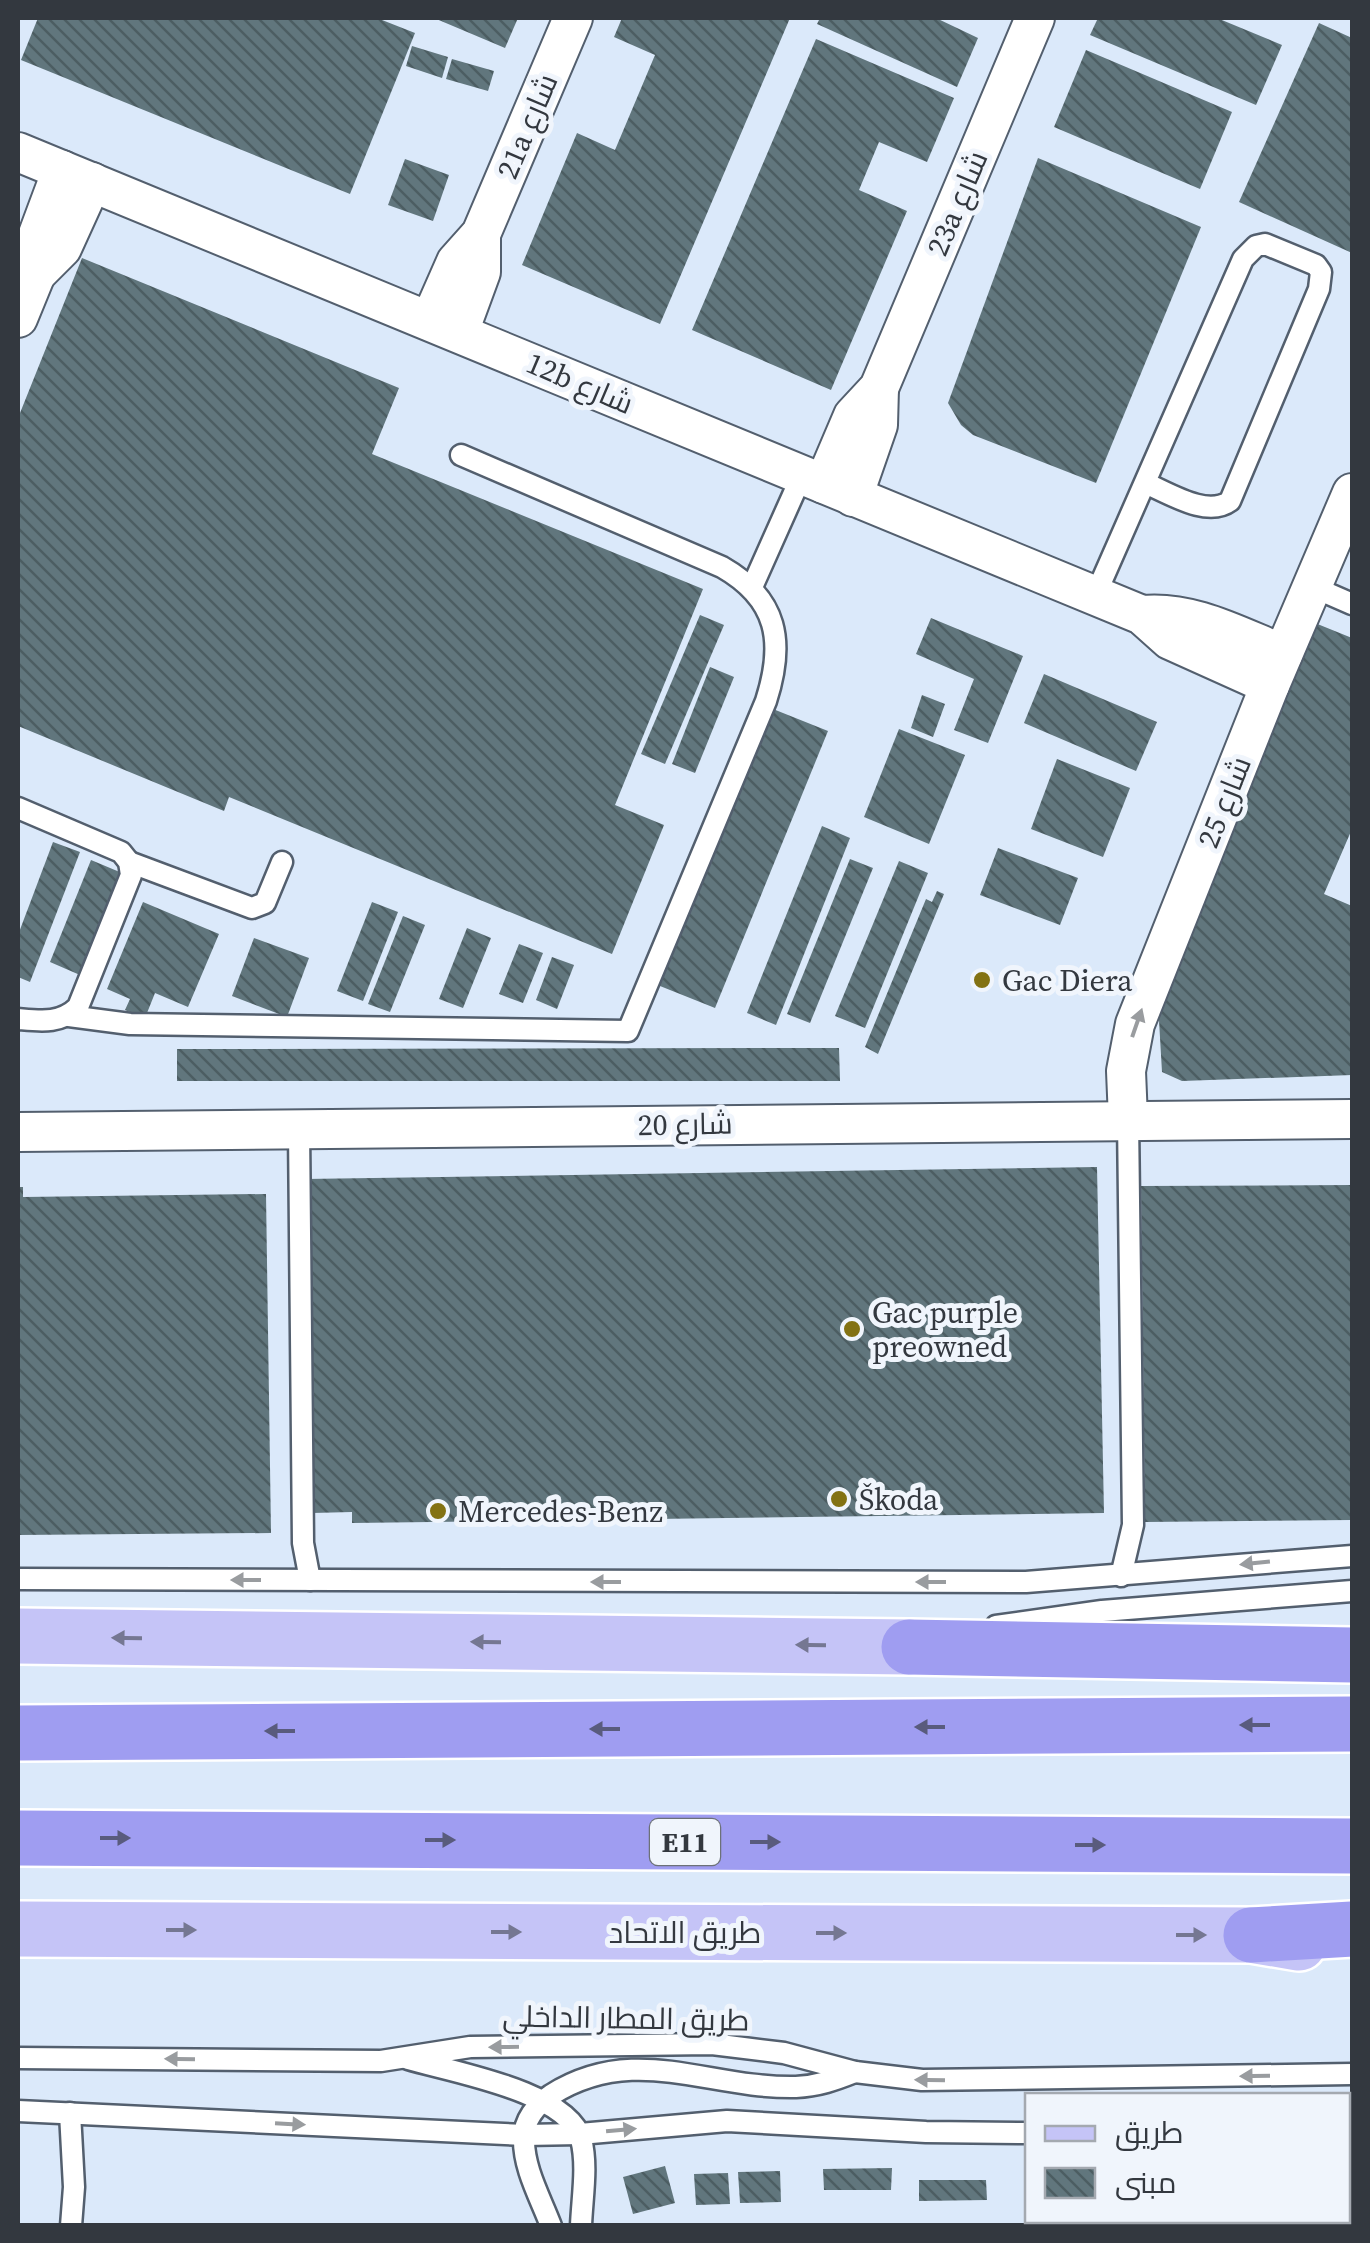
<svg xmlns="http://www.w3.org/2000/svg" width="1370" height="2243" viewBox="0 0 1370 2243" font-family="'Source Serif 4',Cairo,serif">
<style>
.building{fill:url(#building-back-hatch)}
.lines{fill:none;stroke-linecap:round;stroke-linejoin:round}
.service-casing{stroke:#535f6e;stroke-width:25}
.minor-casing{stroke:#535f6e;stroke-width:42}
.primary-casing{stroke:#fff;stroke-width:60}
.motorway-casing{stroke:#fff;stroke-width:60}
.service{stroke:#fff;stroke-width:20}
.minor{stroke:#fff;stroke-width:38}
.primary{stroke:#c5c4f7;stroke-width:55}
.motorway{stroke:#9f9df1;stroke-width:55}
.oneway{fill:#999c9f}
.oneway2{fill:#757792}
.oneway3{fill:#595b7d}
.poi-dot{fill:#837213;stroke:#f0f5fc;stroke-width:4}
.labels{text-anchor:middle;dominant-baseline:central;stroke-width:10;stroke-linejoin:round;paint-order:stroke}
.shield{fill:#f0f5fc;stroke:#6c7178;stroke-width:2.5}
.shield-label{font-size:28px;font-weight:bold;fill:#33383f}
.street-label{font-size:30px;fill:#33383f;stroke:#f0f5fc}
.poi-label{font-size:30px;fill:#33383f;stroke:#f0f5fc;text-anchor:start}
</style>
<defs>
<pattern id="building-back-hatch" width="6" height="6" patternUnits="userSpaceOnUse" patternTransform="scale(2.5)"><rect width="6" height="6" fill="#61767d"/><path d="M-1 5l2 2M0 0l6 6M5-1l2 2" fill="none" stroke="#4c5d62"/></pattern>
</defs>
<rect width="100%" height="100%" fill="#dbe9fa"/>
<g class="building">
<path d="M38,18h339l38,15 -65,161 -329,-134z"/>
<path d="M434,18h84l-13,30z"/>
<path d="M622,18h168l-130,306 -138,-59 55,-132 38,17 40,-95 -41,-18z"/>
<path d="M820,18h116l42,20 -21,49 -140,-63z"/>
<path d="M1098,18h119l65,27 -26,60 -166,-70z"/>
<path d="M1319,23l33,15v215l-113,-51z"/>
<path d="M816,39l138,59 -27,64 -48,-20 -20,48 48,21 -76,179 -139,-60z"/>
<path d="M412,46l36,11 -6,21 -36,-12z"/>
<path d="M1086,50l146,62 -32,77 -146,-62z"/>
<path d="M452,59l42,12 -6,20 -42,-12z"/>
<path d="M1038,158l163,69 -105,256 -123,-48 -12,-10 -13,-22z"/>
<path d="M405,159l44,16 -16,46 -45,-16z"/>
<path d="M82,258l317,130 -27,66 331,135 -88,216 49,20 -52,129 -383,-157 -5,14 -206,-85v-308z"/>
<path d="M700,615l24,10 -59,139 -24,-10z"/>
<path d="M931,618l92,38 -35,87 -34,-13 20,-51 -58,-25z"/>
<path d="M1315,623l37,15v191l-28,65 28,12v169l-170,6 -20,-9 -4,-69z"/>
<path d="M710,667l24,10 -39,96 -23,-9z"/>
<path d="M1044,674l113,48 -21,49 -112,-48z"/>
<path d="M922,695l23,9 -12,33 -22,-9z"/>
<path d="M768,707l60,24 -113,277 -60,-24z"/>
<path d="M899,729l66,26 -36,89 -65,-27z"/>
<path d="M1057,759l73,29 -27,69 -72,-28z"/>
<path d="M822,826l28,12 -74,187 -29,-12z"/>
<path d="M53,842l27,10 -50,130 -12,-5v-42z"/>
<path d="M998,848l80,30 -18,47 -80,-30z"/>
<path d="M850,859l23,9 -63,155 -23,-9z"/>
<path d="M91,860l31,13 -42,102 -30,-13z"/>
<path d="M899,861l29,12 -63,155 -30,-12z"/>
<path d="M937,891l7,3 -66,160 -13,-7 61,-148 6,3z"/>
<path d="M143,902l76,32 -31,73 -33,-14 -10,25 -20,-8 5,-11 -23,-10z"/>
<path d="M372,902l26,10 -35,89 -26,-10z"/>
<path d="M403,916l22,9 -35,87 -22,-8z"/>
<path d="M467,928l24,10 -28,70 -24,-9z"/>
<path d="M254,938l55,20 -22,59 -55,-21z"/>
<path d="M519,944l24,9 -20,50 -24,-9z"/>
<path d="M552,957l22,8 -17,44 -21,-9z"/>
<path d="M839,1048l1,33h-663v-32z"/>
<path d="M1097,1167l7,346 -752,10v-11l-40,1 -7,-334z"/>
<path d="M1352,1185v335l-207,2 -4,-336z"/>
<path d="M18,1187h5v10l243,-3 5,339 -253,2z"/>
<path d="M665,2166l10,37 -42,11 -10,-37z"/>
<path d="M892,2168l-1,22h-67l-1,-21z"/>
<path d="M780,2171l1,31 -41,1 -2,-31z"/>
<path d="M728,2173l2,31 -34,1 -2,-31z"/>
<path d="M919,2180h67l1,20 -68,1z"/>
</g>
<g class="lines">
<g class="service-casing">
<g id="service">
<path d="M752,587l50,-112"/>
<path d="M1313,587l39,17"/>
<path d="M1095,596l148,-337 13,-13 9,-2 51,21 5,7 -2,17 -89,212c-23,17 -61,-8 -85,-18"/>
<path d="M18,808l103,44 8,10 2,13 -53,132c-18,17 -37,14 -60,12"/>
<path d="M129,862l123,46 13,-5 17,-41"/>
<path d="M69,1016l61,8 498,7 138,-330c19,-59 12,-102 -44,-134l-261,-112"/>
<path d="M299,1129l4,414 7,37"/>
<path d="M1121,1576l12,-51 -5,-406"/>
<path d="M18,1579l1008,3 326,-26"/>
<path d="M996,1626l106,-15 250,-20"/>
<path d="M18,2058l363,3 89,-14 242,-3 72,9 71,19 67,8 430,-6"/>
<path d="M408,2059c44,13 159,32 173,80 7,27 1,59 0,87"/>
<path d="M18,2111l506,24 56,-1 147,-13 199,11 102,1"/>
<path d="M70,2113l4,74 -3,39"/>
<path d="M1348,2122h4"/>
<path d="M1129,2220l1,6"/>
<path d="M551,2226c-10,-27 -28,-58 -27,-88 0,-18 12,-33 27,-43 84,-53 156,-6 245,-8 22,-1 39,-7 59,-15"/>
</g>
</g>
<g class="minor-casing">
<g id="minor">
<path d="M18,152l1124,463 28,25 100,45"/>
<path d="M36,274l26,-26 30,-66"/>
<path d="M18,318l18,-44 1,-37 25,-67"/>
<path d="M430,321l26,-59 25,-28 92,-216"/>
<path d="M459,332l22,-60v-38"/>
<path d="M824,484l29,-68 26,-28 156,-370"/>
<path d="M853,497l25,-72 1,-37"/>
<path d="M1142,615c50,-5 96,21 141,39"/>
<path d="M1128,1119l-2,-48 9,-47 135,-339 82,-192"/>
<path d="M18,1132l1334,-13"/>
</g>
</g>
<g class="primary-casing">
<g id="primary">
<path d="M18,1636l891,11"/>
<path d="M18,1929l1233,6 48,8"/>
</g>
</g>
<g class="motorway-casing">
<g id="motorway">
<path d="M909,1647l443,8"/>
<path d="M18,1733l1334,-9"/>
<path d="M18,1838l1334,8"/>
<path d="M1251,1935l101,-6"/>
</g>
</g>
<use href="#service" class="service"/>
<use href="#minor" class="minor"/>
<use href="#primary" class="primary"/>
<use href="#motorway" class="motorway"/>
</g>
<defs><path id="oneway-solid" d="M-6-.8H1V-3.2L6.5 0L1 3.2V.8H-6Z" transform="scale(2.5)"/></defs>
<g class="oneway">
<use href="#oneway-solid" transform="translate(1137 1023) rotate(-71)"/>
<use href="#oneway-solid" transform="translate(1255 1563) rotate(174)"/>
<use href="#oneway-solid" transform="translate(246 1580) rotate(-180)"/>
<use href="#oneway-solid" transform="translate(606 1582) rotate(-180)"/>
<use href="#oneway-solid" transform="translate(931 1582) rotate(180)"/>
<use href="#oneway-solid" transform="translate(504 2047) rotate(179)"/>
<use href="#oneway-solid" transform="translate(180 2059) rotate(-179)"/>
<use href="#oneway-solid" transform="translate(1255 2076) rotate(179)"/>
<use href="#oneway-solid" transform="translate(930 2080) rotate(-179)"/>
<use href="#oneway-solid" transform="translate(290 2124) rotate(3)"/>
<use href="#oneway-solid" transform="translate(621 2130) rotate(-5)"/>
</g>
<g class="oneway2">
<use href="#oneway-solid" transform="translate(127 1638) rotate(-179)"/>
<use href="#oneway-solid" transform="translate(486 1642) rotate(-179)"/>
<use href="#oneway-solid" transform="translate(811 1645) rotate(-179)"/>
<use href="#oneway-solid" transform="translate(181 1930)"/>
<use href="#oneway-solid" transform="translate(506 1932)"/>
<use href="#oneway-solid" transform="translate(831 1933)"/>
<use href="#oneway-solid" transform="translate(1191 1935)"/>
</g>
<g class="oneway3">
<use href="#oneway-solid" transform="translate(1255 1725) rotate(180)"/>
<use href="#oneway-solid" transform="translate(930 1727) rotate(180)"/>
<use href="#oneway-solid" transform="translate(605 1729) rotate(180)"/>
<use href="#oneway-solid" transform="translate(280 1731) rotate(180)"/>
<use href="#oneway-solid" transform="translate(115 1838)"/>
<use href="#oneway-solid" transform="translate(440 1840)"/>
<use href="#oneway-solid" transform="translate(765 1842)"/>
<use href="#oneway-solid" transform="translate(1090 1845)"/>
</g>
<g class="poi-dot">
<circle cx="982" cy="980" r="10"/>
<circle cx="852" cy="1329" r="10"/>
<circle cx="839" cy="1499" r="10"/>
<circle cx="438" cy="1511" r="10"/>
</g>
<g class="labels">
<rect class="shield" x="650" y="1819" width="70" height="46" rx="8"/>
<g class="shield-label">
<text x="685" y="1842">E11</text>
</g>
<g class="street-label">
<text transform="translate(527 126) rotate(-67)">21a شارع</text>
<text transform="translate(957 203) rotate(-67)">23a شارع</text>
<text transform="translate(580 383) rotate(23)">12b شارع</text>
<text transform="translate(1224 802) rotate(-68)">شارع 25</text>
<text transform="translate(685 1124) rotate(-1)">شارع 20</text>
<text x="685" y="1932">طريق الاتحاد</text>
<text transform="translate(626 2018) rotate(1)">طريق المطار الداخلي</text>
</g>
<g class="poi-label">
<text x="1002" y="980">Gac Diera</text>
<text x="872" y="1312">Gac purple<tspan x="872" dy="34">preowned</tspan></text>
<text x="859" y="1499">Škoda</text>
<text x="458" y="1511">Mercedes-Benz</text>
</g>
</g>
<rect width="1370" height="2243" fill="none" stroke="#33383f" stroke-width="40"/>
<rect x="1025" y="2093" width="325" height="130" fill="#f0f5fc" stroke="#a4a9b0" stroke-width="2.5"/>
<rect x="1045" y="2126" width="50" height="15" fill="#c5c4f7" stroke="#a4a9b0" stroke-width="2.5"/>
<text x="1115" y="2143" font-size="30" fill="#33383f">طريق</text>
<rect x="1045" y="2168" width="50" height="30" fill="url(#building-back-hatch)" stroke="#a4a9b0" stroke-width="2.5"/>
<text x="1115" y="2193" font-size="30" fill="#33383f">مبنى</text>
</svg>
